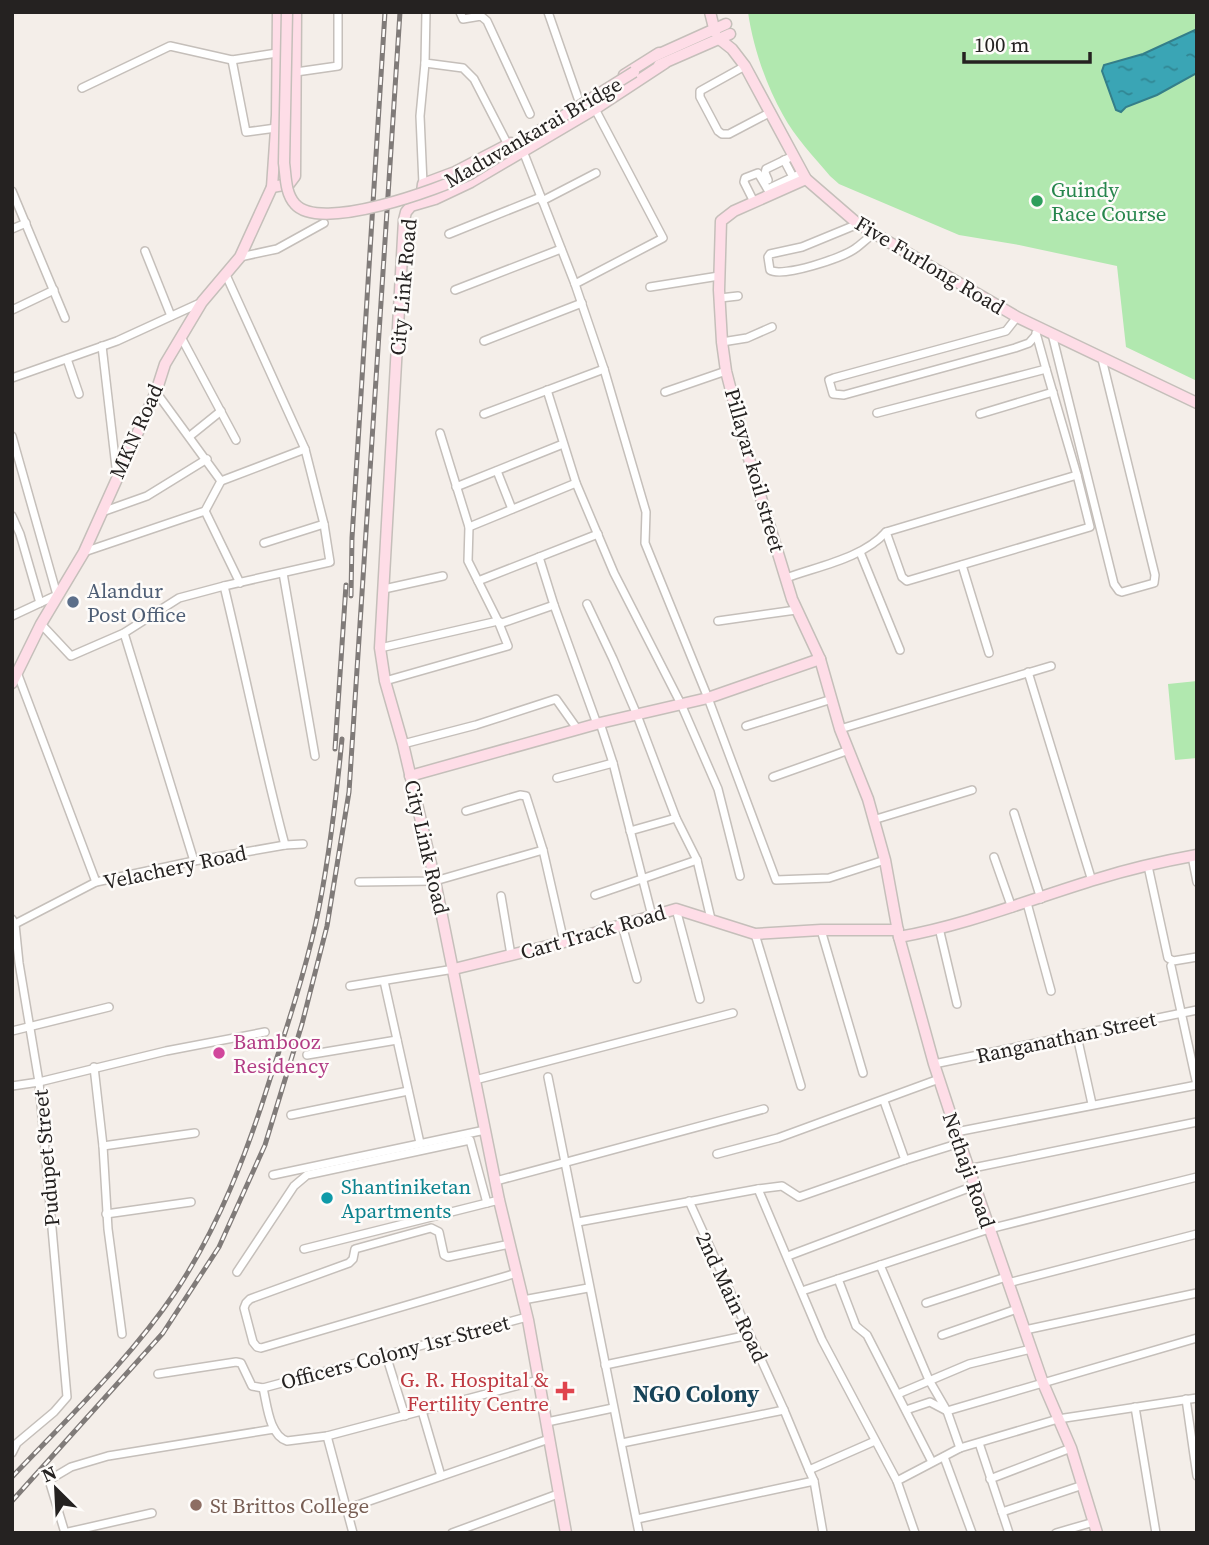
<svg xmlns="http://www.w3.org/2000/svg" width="1209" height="1545" viewBox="0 0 1209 1545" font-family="'Source Serif 4',serif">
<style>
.garden{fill:#b1e8af}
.water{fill:url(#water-ripples);stroke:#347e89;stroke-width:2}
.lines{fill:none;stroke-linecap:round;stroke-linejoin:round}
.street-casing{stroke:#c5bfba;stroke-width:10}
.secondary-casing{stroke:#c5bfba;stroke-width:13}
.street{stroke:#fff;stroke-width:7}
.secondary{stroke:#fedde7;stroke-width:10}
.rail-casing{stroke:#807b79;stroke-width:5}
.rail{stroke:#fefcfa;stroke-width:2.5;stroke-dasharray:8;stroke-linecap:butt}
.secondary-bridge-casing{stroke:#c5bfba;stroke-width:13;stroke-linecap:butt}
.secondary-bridge{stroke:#fedde7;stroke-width:10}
.leisure-dot{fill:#2e9e5b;stroke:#fefcfa;stroke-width:2.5}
.service-dot{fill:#5c6f8a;stroke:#fefcfa;stroke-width:2.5}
.hotel-dot{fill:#d1479c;stroke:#fefcfa;stroke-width:2.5}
.culture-dot{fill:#0f9aa8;stroke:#fefcfa;stroke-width:2.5}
.health-dot{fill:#e0444e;stroke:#fefcfa;stroke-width:2.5}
.education-dot{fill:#8d6e63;stroke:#fefcfa;stroke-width:2.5}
.labels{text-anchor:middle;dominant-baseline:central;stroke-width:5;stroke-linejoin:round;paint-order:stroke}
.street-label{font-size:21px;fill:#252221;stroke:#fefcfa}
.leisure-label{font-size:21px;fill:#27864d;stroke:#fefcfa;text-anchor:start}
.service-label{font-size:21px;fill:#4e5e75;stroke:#fefcfa;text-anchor:start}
.hotel-label{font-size:21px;fill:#b23c85;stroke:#fefcfa;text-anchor:start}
.culture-label{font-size:21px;fill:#0d838f;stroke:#fefcfa;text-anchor:start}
.health-label{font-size:21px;fill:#be3a42;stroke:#fefcfa;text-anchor:end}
.education-label{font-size:21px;fill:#785e54;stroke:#fefcfa;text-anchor:start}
.neighbourhood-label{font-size:23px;font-weight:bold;fill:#174358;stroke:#fefcfa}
</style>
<defs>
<pattern id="water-ripples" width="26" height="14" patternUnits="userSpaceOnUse" patternTransform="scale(1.75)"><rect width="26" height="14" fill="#3aa5b5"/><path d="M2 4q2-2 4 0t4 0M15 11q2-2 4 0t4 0" fill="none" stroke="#318693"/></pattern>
</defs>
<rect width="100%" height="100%" fill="#f4eee9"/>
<g class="garden">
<path d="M748,12h449v369l-71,-34 -9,-81 -98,-21 -60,-10 -120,-51 -9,-8c-16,-19 -35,-39 -47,-61 -17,-30 -30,-68 -35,-103z"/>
<path d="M1197,681v77l-22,2 -7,-76z"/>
</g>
<path class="water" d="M1197,29v44l-40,22 -31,12 -5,5 -5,-2 -14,-39 2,-6 39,-11z"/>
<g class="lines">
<g class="street-casing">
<g id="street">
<path d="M426,12l-1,51 38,5 11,11 34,66"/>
<path d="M460,12l3,7 18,-3 6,5 43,93"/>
<path d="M548,12l31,89"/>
<path d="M232,60l14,72 30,-4"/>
<path d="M745,66l-45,25v6l18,34 4,3h7l42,-22"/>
<path d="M296,72l42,-6v-54"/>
<path d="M82,88l88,-42 62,14 45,-7"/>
<path d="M523,151l52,133 29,85 42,143 -1,31 63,155 68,182 53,-2 56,-18"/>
<path d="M784,160l9,17"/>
<path d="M768,180l-3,-7 1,-4 27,-13"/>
<path d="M423,184l-3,-68 5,-53"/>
<path d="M772,187l30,-14"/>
<path d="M12,191l53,127"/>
<path d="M542,201l54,-28"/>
<path d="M754,202l-10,-20 1,-4 13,-5 13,22"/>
<path d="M858,224l-56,23 -32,7 -2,3 2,13c12,8 73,-12 86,-22 6,-4 11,-10 18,-14"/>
<path d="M12,229l14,-6"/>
<path d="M449,234l92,-37"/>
<path d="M145,251l26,65"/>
<path d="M240,257l37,-8 47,-26"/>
<path d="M575,284l88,-46 -68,-129"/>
<path d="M650,287l69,-11"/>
<path d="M455,290l106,-41"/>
<path d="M720,298l18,-2"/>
<path d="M12,310l42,-20"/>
<path d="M1017,317l-11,14 -172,47 -5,2 4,14 11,1 171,-47 14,-5 7,-8"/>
<path d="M1052,334l62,250 5,7 3,1 32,-9 1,-8 -53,-216"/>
<path d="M181,337l55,103"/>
<path d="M484,341l98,-38"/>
<path d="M722,342l25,-4 25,-11"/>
<path d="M102,346l15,130"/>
<path d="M67,359l12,35"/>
<path d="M12,378l105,-37 83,-38"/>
<path d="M547,390l29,93 38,90 67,131 37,85 22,87"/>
<path d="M665,392l61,-21"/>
<path d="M877,413l169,-44 -10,-36"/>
<path d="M484,414l120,-45"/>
<path d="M980,414l73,-22"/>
<path d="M12,436l45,159 -45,21"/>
<path d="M190,436l31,-25"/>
<path d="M497,471l15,38"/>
<path d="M221,481l84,-32"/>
<path d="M456,487l107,-43"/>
<path d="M205,511l35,72"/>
<path d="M102,512l45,-16 60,-37"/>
<path d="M12,516l8,18 20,69"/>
<path d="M469,527l107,-44"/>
<path d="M886,532l16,45 5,4 183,-54 -13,-52 -31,-106"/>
<path d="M264,543l60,-19"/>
<path d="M84,552l121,-41 16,-30 -65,-89"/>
<path d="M860,552l40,98"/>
<path d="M539,557l15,48"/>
<path d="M962,565l27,88"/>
<path d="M283,573l32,183"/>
<path d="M786,578c33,-12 77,-20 100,-46l191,-57"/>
<path d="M478,581l120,-47"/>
<path d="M224,586c21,86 38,173 61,259"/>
<path d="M384,589l59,-13"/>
<path d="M587,604l26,55 24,56 39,103 21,42 14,59"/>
<path d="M718,621l78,-11"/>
<path d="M41,624l30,32 53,-23 55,-35 45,-12 106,-24 -6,-38 -19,-75 -79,-174"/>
<path d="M124,633l70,228"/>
<path d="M380,648l118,-27 4,2 52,-18 43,119"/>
<path d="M1028,672l64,209"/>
<path d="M18,675l78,207"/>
<path d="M385,681l123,-35 -10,-25 -30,-60 1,-34 -29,-94"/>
<path d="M600,723l13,40 39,153"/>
<path d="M746,726l86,-27"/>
<path d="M840,729l211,-63"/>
<path d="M403,744l73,-19 80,-26 22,31"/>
<path d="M773,777l76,-27"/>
<path d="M557,778l56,-15"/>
<path d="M466,811l54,-16 6,1 17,54 21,92"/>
<path d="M1014,813l27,86"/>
<path d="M873,820l99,-30"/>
<path d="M630,831l46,-13"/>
<path d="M1192,856l5,26"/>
<path d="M994,857l18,51"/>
<path d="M1148,866l20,92 5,3 24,-4"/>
<path d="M359,882l76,-1 108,-31"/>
<path d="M595,895l102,-35"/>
<path d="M501,896l10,59"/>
<path d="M1027,903l24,88"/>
<path d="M676,909l24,90"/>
<path d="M12,919l3,5 4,39 20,119 28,315 -13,15 -37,31 -5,10"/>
<path d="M15,924l81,-42 98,-21 91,-16 18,-1"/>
<path d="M622,925l15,54"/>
<path d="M939,928l18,76"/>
<path d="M821,930l42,143"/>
<path d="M755,934l46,152"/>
<path d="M1171,966l26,119"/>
<path d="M384,981l36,162"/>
<path d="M350,986l104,-17"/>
<path d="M12,1031l97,-24"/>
<path d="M1077,1036l15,68"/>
<path d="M307,1055l90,-15"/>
<path d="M934,1064l263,-54"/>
<path d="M94,1067l9,79 5,83 14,105"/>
<path d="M548,1077l91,456"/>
<path d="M475,1080l258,-67"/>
<path d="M12,1086l27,-4 127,-31 99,-19"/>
<path d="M291,1115l117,-24"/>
<path d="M956,1132l241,-47"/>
<path d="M103,1146l92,-13"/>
<path d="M717,1154l61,-16 161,-59"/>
<path d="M905,1160l55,-17"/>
<path d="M968,1169l229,-47"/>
<path d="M273,1175l212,-45"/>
<path d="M496,1181l268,-72"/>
<path d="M758,1189l64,151 75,141 18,52"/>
<path d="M689,1201l95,209 25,60 5,11 9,52"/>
<path d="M106,1214l85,-12"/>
<path d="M578,1222l180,-33 24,-3 17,11 106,-37 -21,-59"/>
<path d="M510,1244l-62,13 -4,-2 -5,-23 -8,-4 -76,21 -2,10 -4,4 -99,36 -4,4 -2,5 9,34 4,5 4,1 256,-75"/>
<path d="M304,1249l195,-49"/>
<path d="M788,1256l186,-70"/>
<path d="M880,1265l49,115 18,31 13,37 98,-29 139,-21"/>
<path d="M237,1272l57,-86 13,-11 163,-35 17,63"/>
<path d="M838,1279l18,47 11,9 65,127"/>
<path d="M1008,1283l189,-49"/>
<path d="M802,1291l187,-62 208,-52"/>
<path d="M523,1300l65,-12"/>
<path d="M926,1303l80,-26"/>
<path d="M1025,1330l172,-37"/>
<path d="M942,1335l75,-26"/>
<path d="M386,1355l19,61"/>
<path d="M605,1365l144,-30"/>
<path d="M158,1374l78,-12 5,1 11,23 11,2 264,-71"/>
<path d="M263,1388c4,16 6,47 24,53l40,-5 212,-56"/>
<path d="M898,1394l71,-30 62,-15"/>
<path d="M1186,1399l11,77"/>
<path d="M1135,1407l21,126"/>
<path d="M906,1410l24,-8 17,9 250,-73"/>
<path d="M422,1411l19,65"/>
<path d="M547,1422l66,-14"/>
<path d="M327,1436l26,97"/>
<path d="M622,1443l162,-33"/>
<path d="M979,1443l30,90"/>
<path d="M944,1457l28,76"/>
<path d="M809,1470l66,-29"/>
<path d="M990,1479l81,-31"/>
<path d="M897,1481l63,-33"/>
<path d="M346,1509l203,-70"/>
<path d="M1002,1512l81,-27"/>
<path d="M637,1519l177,-38"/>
<path d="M64,1533l88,-20"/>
<path d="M65,1533l-16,-53 22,-13 37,-11 166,-27"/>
<path d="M452,1533l106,-39"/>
<path d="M1056,1533l38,-11"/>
</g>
</g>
<g class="secondary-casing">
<g id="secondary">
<path d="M710,12l5,20"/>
<path d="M718,38l14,11 13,17 61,113 52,45 159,93 180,86"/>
<path d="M655,56l71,-32"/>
<path d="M659,65l71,-31"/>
<path d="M624,75l35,-22"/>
<path d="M806,179l-72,32 -13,10 -2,69 3,52 4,29 20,78 46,150 28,60 20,70 28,70 17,61 14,77 35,127 26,79 83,240 28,65 26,85"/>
<path d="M272,187l17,-3 6,-8 1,-164"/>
<path d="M421,200l2,-16 32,-12 56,-29"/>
<path d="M12,683l29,-59 43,-72 72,-160 9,-28 37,-62 38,-45 32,-70 5,-72 1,-103"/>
<path d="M410,776l190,-53 108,-25 112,-39"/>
<path d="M899,937c68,-12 132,-38 198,-58 32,-10 67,-18 100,-24"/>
<path d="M454,969l110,-27 112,-33 79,25 66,-4h77"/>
<path d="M566,1533l-38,-213 -29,-120 -64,-319 -32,-137 -18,-63 -5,-33 24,-428 2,-8 5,-6 24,-7 36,-17 124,-73 70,-46"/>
</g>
</g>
<use href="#street" class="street"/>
<use href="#secondary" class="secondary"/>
<g class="rail-casing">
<g id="rail">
<path d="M351,596l1,-58 33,-526"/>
<path d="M335,749l11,-164"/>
<path d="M12,1477c57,-60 118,-118 164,-186 43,-65 71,-138 94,-212 17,-52 34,-104 46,-157 13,-60 20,-122 26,-183"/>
<path d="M12,1501l151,-168 56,-86 46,-102 37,-121 25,-98 22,-134 51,-780"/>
</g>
</g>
<use href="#rail" class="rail"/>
<g class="secondary-bridge-casing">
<path id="secondary-bridge" d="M287,12l-3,151c2,13 1,30 11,41 25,29 144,-15 175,-30l164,-102"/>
</g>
<use href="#secondary-bridge" class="secondary-bridge"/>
</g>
<circle class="leisure-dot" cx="1037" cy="201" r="7"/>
<circle class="service-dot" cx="73" cy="602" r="7"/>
<circle class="hotel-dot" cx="219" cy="1053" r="7"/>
<circle class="culture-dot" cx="327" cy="1198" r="7"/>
<path class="health-dot" d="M561.5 1380.5h7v7h7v7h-7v7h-7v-7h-7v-7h7z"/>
<circle class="education-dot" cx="196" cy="1505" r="7"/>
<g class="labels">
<g class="street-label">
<text transform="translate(533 132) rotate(-30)">Maduvankarai Bridge</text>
<text transform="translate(930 265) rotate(31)">Five Furlong Road</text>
<text transform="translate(403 287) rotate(-85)">City Link Road</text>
<text transform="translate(136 431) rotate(-66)">MKN Road</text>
<text transform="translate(755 470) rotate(74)">Pillayar koil street</text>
<text transform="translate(427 847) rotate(77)">City Link Road</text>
<text transform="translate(175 867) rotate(-12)">Velachery Road</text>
<text transform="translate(593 932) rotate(-16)">Cart Track Road</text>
<text transform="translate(1066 1037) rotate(-12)">Ranganathan Street</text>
<text transform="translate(46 1158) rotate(-95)">Pudupet Street</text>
<text transform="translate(969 1170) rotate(71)">Nethaji Road</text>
<text transform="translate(732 1297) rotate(65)">2nd Main Road</text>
<text transform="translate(395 1352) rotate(-15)">Officers Colony 1sr Street</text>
</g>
<g class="leisure-label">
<text x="1051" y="189">Guindy<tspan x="1051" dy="24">Race Course</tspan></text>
</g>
<g class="service-label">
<text x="87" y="590">Alandur<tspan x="87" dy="24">Post Office</tspan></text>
</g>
<g class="hotel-label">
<text x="233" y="1041">Bambooz<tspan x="233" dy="24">Residency</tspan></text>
</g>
<g class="culture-label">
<text x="341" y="1186">Shantiniketan<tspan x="341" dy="24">Apartments</tspan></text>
</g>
<g class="health-label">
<text x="549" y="1379">G. R. Hospital &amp;<tspan x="549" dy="24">Fertility Centre</tspan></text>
</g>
<g class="education-label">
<text x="210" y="1505">St Brittos College</text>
</g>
<g class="neighbourhood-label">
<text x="696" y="1394">NGO Colony</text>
</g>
</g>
<rect width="1209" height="1545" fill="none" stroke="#252221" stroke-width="28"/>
<g transform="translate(56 1489) rotate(336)" stroke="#fefcfa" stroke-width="5" paint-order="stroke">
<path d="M0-5L12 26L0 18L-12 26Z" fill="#252221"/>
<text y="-10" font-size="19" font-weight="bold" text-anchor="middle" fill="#252221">N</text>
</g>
<path d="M964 52v10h126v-10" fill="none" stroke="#252221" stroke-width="3.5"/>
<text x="974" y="52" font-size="21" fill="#252221" stroke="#fefcfa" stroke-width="5" paint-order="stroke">100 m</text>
</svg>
